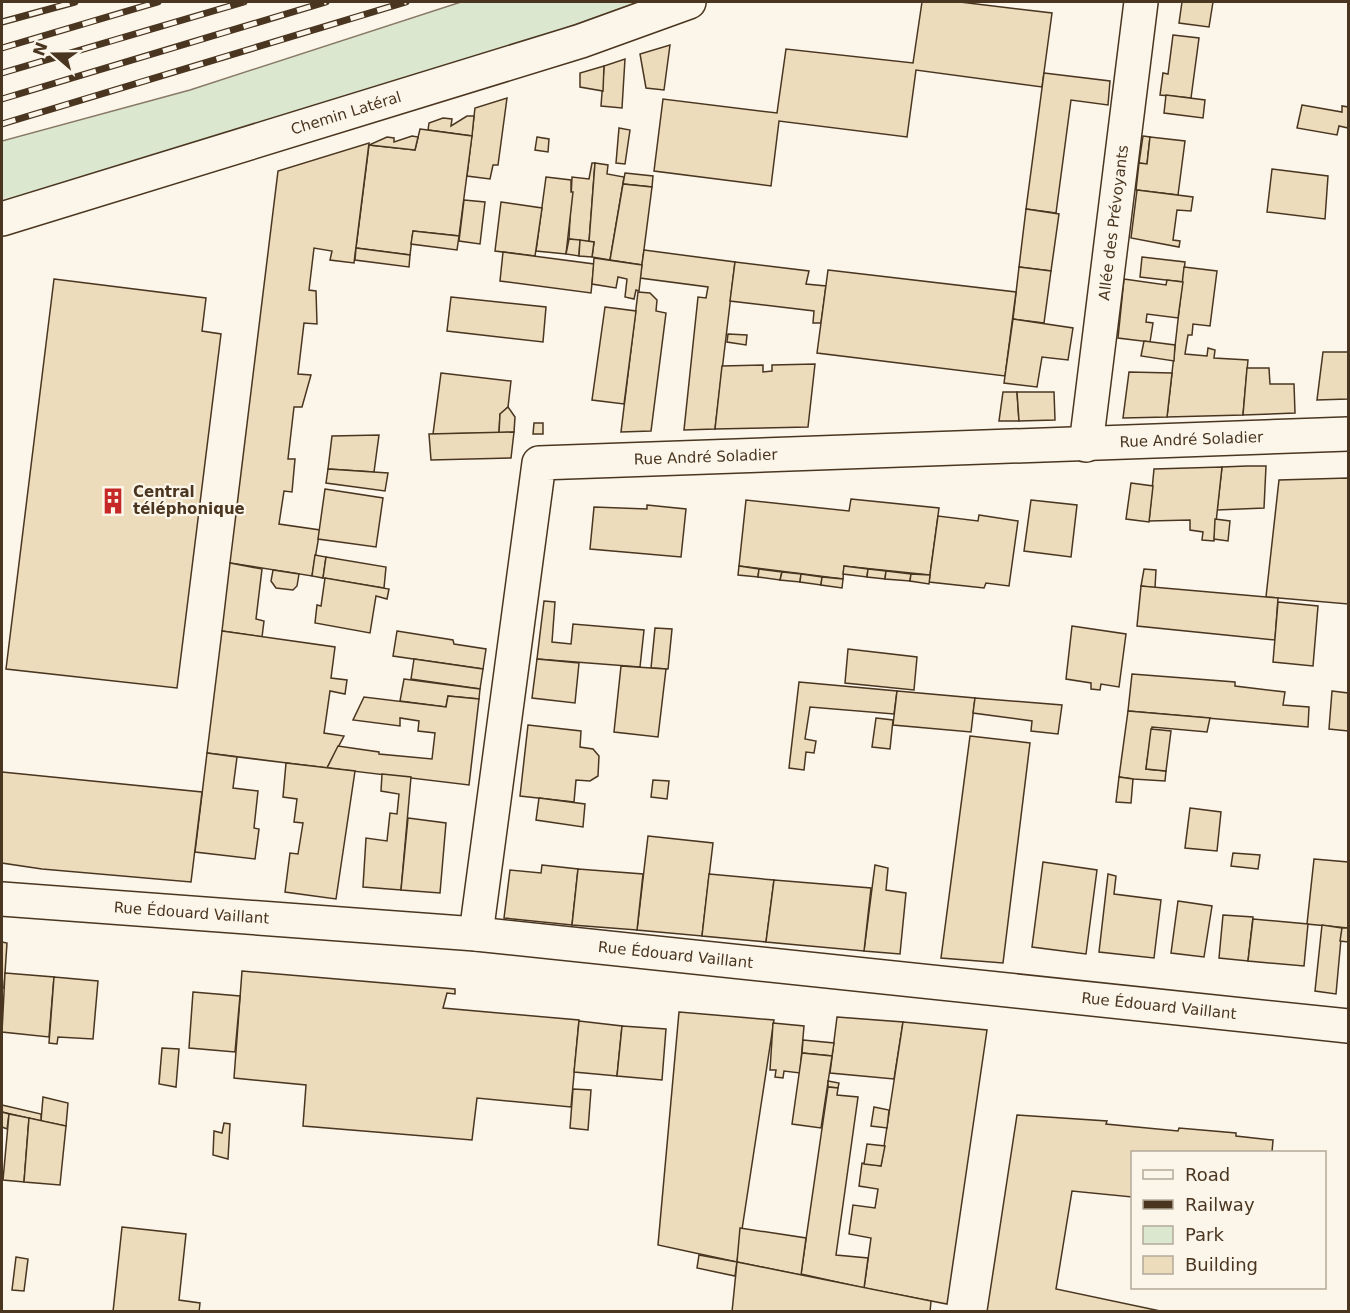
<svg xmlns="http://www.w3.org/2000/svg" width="1350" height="1313" viewBox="0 0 1350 1313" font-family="'DejaVu Sans',sans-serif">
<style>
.green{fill:#dce7d0;stroke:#887966;stroke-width:1.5}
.building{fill:#ecdcbc;stroke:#4a3520;stroke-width:1.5}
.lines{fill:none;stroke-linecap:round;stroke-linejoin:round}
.street-casing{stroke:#4a3520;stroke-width:36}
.street{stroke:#fbf6e9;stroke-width:33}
.rail-casing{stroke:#4a3520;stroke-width:7}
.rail{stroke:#fbf6e9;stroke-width:4.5;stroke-dasharray:14;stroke-linecap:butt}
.labels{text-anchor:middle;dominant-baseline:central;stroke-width:4.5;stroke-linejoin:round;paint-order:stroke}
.street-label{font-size:15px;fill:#4a3520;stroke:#fbf6e9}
.poi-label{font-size:15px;font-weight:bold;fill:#4a3520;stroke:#fbf6e9;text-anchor:start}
</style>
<rect width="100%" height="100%" fill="#fbf6e9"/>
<path class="green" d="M461,2h177l-111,40 -525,161v-62l188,-51z"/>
<g class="building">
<path d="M922,2h38l92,11 -10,74 -126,-17 -9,67 -128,-16 -8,65 -117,-15 9,-72 114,14 9,-64 127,14z"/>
<path d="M1182,2h31l-4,25 -30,-4z"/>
<path d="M1173,35l26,3 -8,60 -31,-3 3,-22 5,1z"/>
<path d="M670,45l-6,45 -18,-2 -6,-34z"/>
<path d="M625,59l-3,49 -21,-2 3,-40z"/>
<path d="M604,66l-1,25 -23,-4v-14z"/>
<path d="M1044,73l66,8 -2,24 -37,-5 -15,113 -30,-4z"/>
<path d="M1166,95l39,5 -2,18 -39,-5z"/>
<path d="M507,98l-9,67h-5l-3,14 -23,-3 8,-68z"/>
<path d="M1302,105l40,7v-6l6,1v21l-9,-2 -2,9 -40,-7z"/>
<path d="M467,116h7l-2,20 -44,-6 1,-7 14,-5 9,1 -1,7z"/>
<path d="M619,128l11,2 -5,34 -9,-1z"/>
<path d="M420,129l52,7 -13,100 -46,-5 -3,24 -54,-7 13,-103 46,5z"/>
<path d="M412,136l6,1 -3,13 -46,-5 18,-8 7,1v4z"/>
<path d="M1143,136l7,1 -3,27 -8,-1z"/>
<path d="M537,137l12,2 -1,13 -13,-2z"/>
<path d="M1150,137l35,4 -7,54 -42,-5 3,-27 8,1z"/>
<path d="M369,143l-15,120 -24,-3 2,-9 -18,-3 -5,42 7,1 1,33 -13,-1 -6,51 13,1 -9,32h-8l-6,52h7l-3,33 -8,-1 -5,33 41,6 -8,46 -82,-13 48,-392z"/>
<path d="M592,163h3l-6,79 -20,-3 3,-62 17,2z"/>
<path d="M595,163l13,2 -1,9 17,3 -14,83 -18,-3 2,-15h-5z"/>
<path d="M1272,169l56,7 -3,43 -58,-7z"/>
<path d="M625,173l28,3 -1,11 -29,-3z"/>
<path d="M546,177l25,3v12h2l-7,62 -30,-3z"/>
<path d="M623,184l29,3 -10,78 -32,-5z"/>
<path d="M1137,190l56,7 -2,14 -14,-1 -4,30 7,1 -1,6 -48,-9z"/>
<path d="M464,200l21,2 -5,42 -21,-3z"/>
<path d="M501,202l41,6 -7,48 -40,-5z"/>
<path d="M1026,209l33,5 -8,57 -32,-4z"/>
<path d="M413,231l46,5 -2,14 -46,-6z"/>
<path d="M569,239l11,1 -1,16 -13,-2z"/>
<path d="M580,240l14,2 -2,15 -13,-1z"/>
<path d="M356,248l54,7 -1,12 -54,-7z"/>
<path d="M644,250l91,12 -20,167 -31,1 14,-133 8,1 2,-11 -68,-9z"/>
<path d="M503,252l91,12 -3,29 -91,-12z"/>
<path d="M1142,257l43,5 -2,20 -43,-5z"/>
<path d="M594,258l48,7 -3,26 -3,-1 -2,9 -9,-2 2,-18 -9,-2 -2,11 -24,-4z"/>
<path d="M735,262l74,9 -3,13 20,2 -5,37h-8l1,-12 -84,-10z"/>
<path d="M1019,267l32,4 -7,52 -31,-4z"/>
<path d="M1184,267l33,4 -7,55 -17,-2 -1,11h-4l-3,19 22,2 1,-8 7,2 -1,8 34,2 -5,55 -76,2z"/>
<path d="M828,270l188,22 -11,84 -188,-23z"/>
<path d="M54,279l152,19 -4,33 19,3 -44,354 -171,-19z"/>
<path d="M1124,279l42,6 1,-5 16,2 -5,36 -31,-4 -1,8 7,1 -3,19 -32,-4z"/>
<path d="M638,292l12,1 7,7 -1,11 10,2 -15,118 -30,1z"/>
<path d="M451,297l95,10 -3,35 -96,-11z"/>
<path d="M605,307l31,4 -12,93 -32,-4z"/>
<path d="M1013,319l60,9 -5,32 -26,-3 -5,30 -33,-4z"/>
<path d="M728,334l19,1 -1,10 -19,-3z"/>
<path d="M1144,341l31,4 -1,16 -33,-5z"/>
<path d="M1323,352h25v47l-31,1z"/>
<path d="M815,364l-7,63 -93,2 7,-63 41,-1v7l9,-1v-6z"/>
<path d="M1247,368h22l1,16h24l1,29 -52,2z"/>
<path d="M1129,372l43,1 -5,44 -44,1z"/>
<path d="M441,373l70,8 -3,26 -8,7 -1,19 -66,1z"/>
<path d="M1003,392h14l2,29h-20z"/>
<path d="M1017,392h37l1,28 -36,1z"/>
<path d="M508,407l7,10 -1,15 -15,1 1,-19z"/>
<path d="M534,423h9v11h-10z"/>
<path d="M514,432l-3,26 -80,2 -2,-26z"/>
<path d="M379,435l-5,37 -46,-3 4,-33z"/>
<path d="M1247,466h19l-2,42 -47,2 5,-43z"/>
<path d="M1222,467l-8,74 -12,-1 1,-8 -13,-2v-10l-41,1 5,-52z"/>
<path d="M328,469l60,4 -3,18 -59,-8z"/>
<path d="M1348,478v126l-82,-7 13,-117z"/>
<path d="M1131,483l22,3 -4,36 -23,-3z"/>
<path d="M325,489l58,9 -7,49 -58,-8z"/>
<path d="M851,499l88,9 -9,67 -86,-9 -1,13 -104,-13 7,-66 103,11z"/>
<path d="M1031,500l46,5 -6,52 -47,-6z"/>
<path d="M647,505l39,4 -5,48 -91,-8 4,-42 53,2z"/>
<path d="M979,515l39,6 -9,65 -23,-3 -2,5 -55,-6 9,-66 40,5z"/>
<path d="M1215,519l15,2 -2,20 -14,-2z"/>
<path d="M315,555l11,2 -3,21 -11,-2z"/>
<path d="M326,557l60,10 -2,21 -61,-10z"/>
<path d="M230,563l32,6 -6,50 8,2 -2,16 -40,-6z"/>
<path d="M739,566l20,3 -1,8 -20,-2z"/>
<path d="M844,566l24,3 -1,8 -24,-3z"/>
<path d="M759,569l23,3 -2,8 -22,-3z"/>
<path d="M868,569l18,2 -1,8 -18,-2z"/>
<path d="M1144,569l12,1 -1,18 -14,-2z"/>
<path d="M273,570l26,4 -2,12 -4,4 -17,-2 -5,-7z"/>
<path d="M886,571l25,3 -1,7 -25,-2z"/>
<path d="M782,572l19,2 -1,8 -20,-2z"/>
<path d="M801,574l21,3 -1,8 -21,-3z"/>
<path d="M911,574l19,1 -1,9 -19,-3z"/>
<path d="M822,577l21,2 -1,9 -21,-3z"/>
<path d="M325,578l64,11 -2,10 -11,-3 -6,37 -55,-10 2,-18 4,1z"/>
<path d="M1141,586l137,12 -3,42 -138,-14z"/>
<path d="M544,601l11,1 -3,40 19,2 2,-20 71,6 -4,37 -103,-8z"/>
<path d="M1278,602l40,4 -5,60 -40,-4z"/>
<path d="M1072,626l54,8 -7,53 -18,-3 -1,6 -9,-1v-6l-25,-4z"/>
<path d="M655,628l17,1 -4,40 -17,-1z"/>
<path d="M222,631l113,16 -4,31 16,2 -2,14 -15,-3 -6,42 20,3 -17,32 -120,-15z"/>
<path d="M397,631l56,9 1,4 32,5 -3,20 -90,-13z"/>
<path d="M848,649l69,8 -3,33 -69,-7z"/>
<path d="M414,659l69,10 -3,20 -69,-10z"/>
<path d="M537,659l42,4 -4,40 -43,-5z"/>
<path d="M621,666l45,3 -8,68 -44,-5z"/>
<path d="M1132,674l103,8v4l50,6 -2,13 26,2 -1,20 -180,-16z"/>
<path d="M404,679l76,10 -1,10 -31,-3 -2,11 -46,-6z"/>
<path d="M799,682l98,9 -3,23 -84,-7 -5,32 11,2 -2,12 -8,-1 -2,18 -15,-2z"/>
<path d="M897,691l78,7 -4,34 -78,-7z"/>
<path d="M1332,691l16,2v38l-19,-2z"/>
<path d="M448,696l31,3 -10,86 -142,-17 11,-22 41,6v2l53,5 3,-26 -17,-2 1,-10 -19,-3v8l-47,-6 11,-23 82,10z"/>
<path d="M975,698l87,7 -4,29 -27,-3 1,-10 -59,-8z"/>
<path d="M1128,711l82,7 -3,14 -55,-5 -6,42 20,2 -1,10 -32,-2 -14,-2z"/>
<path d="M876,718l17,2 -3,29 -18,-2z"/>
<path d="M528,725l53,6 -1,16 13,2 6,7 -1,20 -8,5 -14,-1 -2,22 -54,-6z"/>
<path d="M1151,729l20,2 -5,40 -20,-2z"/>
<path d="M970,736l60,7 -27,220 -62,-5z"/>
<path d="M207,753l30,4 -4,31 25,3 -4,37 5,1 -4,30 -60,-7z"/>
<path d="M286,763l69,8 -19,128 -51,-7 5,-39 8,1 5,-31 -9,-1 3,-23 -14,-2z"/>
<path d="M2,772l200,20 -11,90 -149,-13 -40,-6z"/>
<path d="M382,774l29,3 -10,113 -38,-3 3,-49 21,3 3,-28 7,1 2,-20 -18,-3z"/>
<path d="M1119,777l14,2 -2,24 -15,-1z"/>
<path d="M653,780l16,1 -2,18 -16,-2z"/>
<path d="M539,798l46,6 -2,23 -47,-7z"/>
<path d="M1190,808l31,4 -4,39 -32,-3z"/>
<path d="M408,818l38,5 -6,70 -39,-3z"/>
<path d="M648,836l65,7 -11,93 -65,-6z"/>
<path d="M1233,853l27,2 -2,14 -27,-3z"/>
<path d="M1314,859l34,3v66l-41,-4z"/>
<path d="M1043,862l54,8 -11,84 -54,-7z"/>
<path d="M542,865l36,4 -6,56 -68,-7 6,-48 31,3z"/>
<path d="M875,865l13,3 -2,22 20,3 -6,61 -36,-3z"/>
<path d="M578,869l65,5 -6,56 -65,-5z"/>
<path d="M709,874l65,6 -8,62 -64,-6z"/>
<path d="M1108,874l8,2 -2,18 47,6 -7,58 -55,-6z"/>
<path d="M774,880l97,8 -7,63 -98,-9z"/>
<path d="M1178,901l34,5 -8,51 -33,-4z"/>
<path d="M1223,915l30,2 -5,44 -29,-3z"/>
<path d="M1253,919l55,5 -4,42 -56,-5z"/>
<path d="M1322,925l20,3 -6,66 -21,-3z"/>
<path d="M1342,928h6v14l-8,-1z"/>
<path d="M2,942l5,1 -3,45h-2z"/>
<path d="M242,971l213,18v5l-8,-1 -4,15 136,12 -8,87 -94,-9 -5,42 -169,-14 3,-41 -72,-7z"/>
<path d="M5,973l49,4 -5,60 -47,-5z"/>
<path d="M54,977l44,4 -5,58 -35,-2 -1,7 -8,-1z"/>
<path d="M193,992l47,4 -5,56 -46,-4z"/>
<path d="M679,1012l95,8 -37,242 -79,-17z"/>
<path d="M837,1017l66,5 -9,57 -64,-6z"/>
<path d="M579,1021l43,5 -5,50 -43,-4z"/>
<path d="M903,1022l84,8 -40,274 -83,-16 7,-50 -22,-4 4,-29 22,3 3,-19 -19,-3 3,-23 19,3z"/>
<path d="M773,1023l31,3 -4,47 -16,-2 -1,7 -8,-1 1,-7h-6z"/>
<path d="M622,1026l44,3 -4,51 -45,-4z"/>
<path d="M803,1040l31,3 -2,13 -30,-3z"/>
<path d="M162,1048l17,1 -3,38 -17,-3z"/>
<path d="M802,1053l30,3 -11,72 -29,-4z"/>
<path d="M828,1081l11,2 -1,5 -10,-1z"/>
<path d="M828,1087l10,1 -1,7 21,2 -22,158 32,3 -4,30 -63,-14z"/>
<path d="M573,1089l18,1 -3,40 -18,-2z"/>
<path d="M43,1097l25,6 -2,23 -25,-5z"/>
<path d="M2,1105l39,9v7l-39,-9z"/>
<path d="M874,1107l15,3 -2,18 -16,-2z"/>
<path d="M2,1112l7,2 -2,15 -5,-2z"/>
<path d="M9,1114l20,4 -5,64 -21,-2z"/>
<path d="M1017,1115l90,6 -1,3 72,7 1,-3 57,5v3l37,4 -1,12h-140v45l-60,-6 -16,98 109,23h-178z"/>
<path d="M29,1118l37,8 -6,59 -36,-3z"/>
<path d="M224,1123l6,1 -2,35 -15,-4 1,-24 8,2z"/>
<path d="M867,1144l18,2 -4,20 -17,-2z"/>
<path d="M122,1227l64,7 -7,66 21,3 -1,9h-86z"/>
<path d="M740,1228l66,10 -5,37 -64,-13z"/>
<path d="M699,1255l38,7 -2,14 -38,-8z"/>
<path d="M16,1257l12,2 -4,32 -12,-1z"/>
<path d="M737,1262l194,39 -1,11h-198z"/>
</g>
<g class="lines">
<g class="street-casing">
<g id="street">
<path id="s1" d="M2,219l579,-178 108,-39"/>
<path id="s2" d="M1086,445l55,-443"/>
<path id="s3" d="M2,899l474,35 872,92"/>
<path id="s4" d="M476,934l63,-471 809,-29"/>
</g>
</g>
<use href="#street" class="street"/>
<g class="rail-casing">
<g id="rail">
<path d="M2,22l73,-20"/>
<path d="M2,48l156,-46"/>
<path d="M2,73l242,-71"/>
<path d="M2,99l324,-97"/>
<path d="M2,124l404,-122"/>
</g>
</g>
<use href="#rail" class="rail"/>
</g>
<defs>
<g id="building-bare" transform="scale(2.07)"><path d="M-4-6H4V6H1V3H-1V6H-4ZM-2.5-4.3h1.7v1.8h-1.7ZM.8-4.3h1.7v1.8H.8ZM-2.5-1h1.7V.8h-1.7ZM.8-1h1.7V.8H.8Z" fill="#c62828" stroke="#fbf6e9" stroke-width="2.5" paint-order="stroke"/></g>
</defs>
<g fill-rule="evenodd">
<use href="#building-bare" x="113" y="501"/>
</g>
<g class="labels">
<g class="street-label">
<text stroke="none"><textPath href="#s1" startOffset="360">Chemin Latéral</textPath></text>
<text stroke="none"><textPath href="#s2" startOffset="224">Allée des Prévoyants</textPath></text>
<text stroke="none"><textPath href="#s4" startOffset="1128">Rue André Soladier</textPath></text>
<text stroke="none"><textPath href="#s4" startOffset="642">Rue André Soladier</textPath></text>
<text stroke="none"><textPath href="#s3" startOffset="190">Rue Édouard Vaillant</textPath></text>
<text stroke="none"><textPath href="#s3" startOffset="676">Rue Édouard Vaillant</textPath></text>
<text stroke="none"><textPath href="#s3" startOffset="1162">Rue Édouard Vaillant</textPath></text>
</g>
<g class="poi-label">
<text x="133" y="492">Central<tspan x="133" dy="17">téléphonique</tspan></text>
</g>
</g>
<rect width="1350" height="1313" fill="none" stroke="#4a3520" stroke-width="6"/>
<rect x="1131" y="1151" width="195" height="138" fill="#fbf6e9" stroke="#b4a999" stroke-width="1.5"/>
<rect x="1143" y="1170" width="30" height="9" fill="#fbf6e9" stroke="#b4a999" stroke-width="1.5"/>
<text x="1185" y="1181" font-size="18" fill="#4a3520">Road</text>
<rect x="1143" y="1200" width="30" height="9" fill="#4a3520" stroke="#b4a999" stroke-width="1.5"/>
<text x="1185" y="1211" font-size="18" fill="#4a3520">Railway</text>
<rect x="1143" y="1226" width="30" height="18" fill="#dce7d0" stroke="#b4a999" stroke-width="1.5"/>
<text x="1185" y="1241" font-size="18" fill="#4a3520">Park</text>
<rect x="1143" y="1256" width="30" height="18" fill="#ecdcbc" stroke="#b4a999" stroke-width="1.5"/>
<text x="1185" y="1271" font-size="18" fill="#4a3520">Building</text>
<g transform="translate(54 54) rotate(290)" stroke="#fbf6e9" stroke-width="4.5" paint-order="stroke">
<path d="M0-4.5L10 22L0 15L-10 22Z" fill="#4a3520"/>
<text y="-9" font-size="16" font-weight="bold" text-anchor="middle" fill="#4a3520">N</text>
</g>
</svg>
